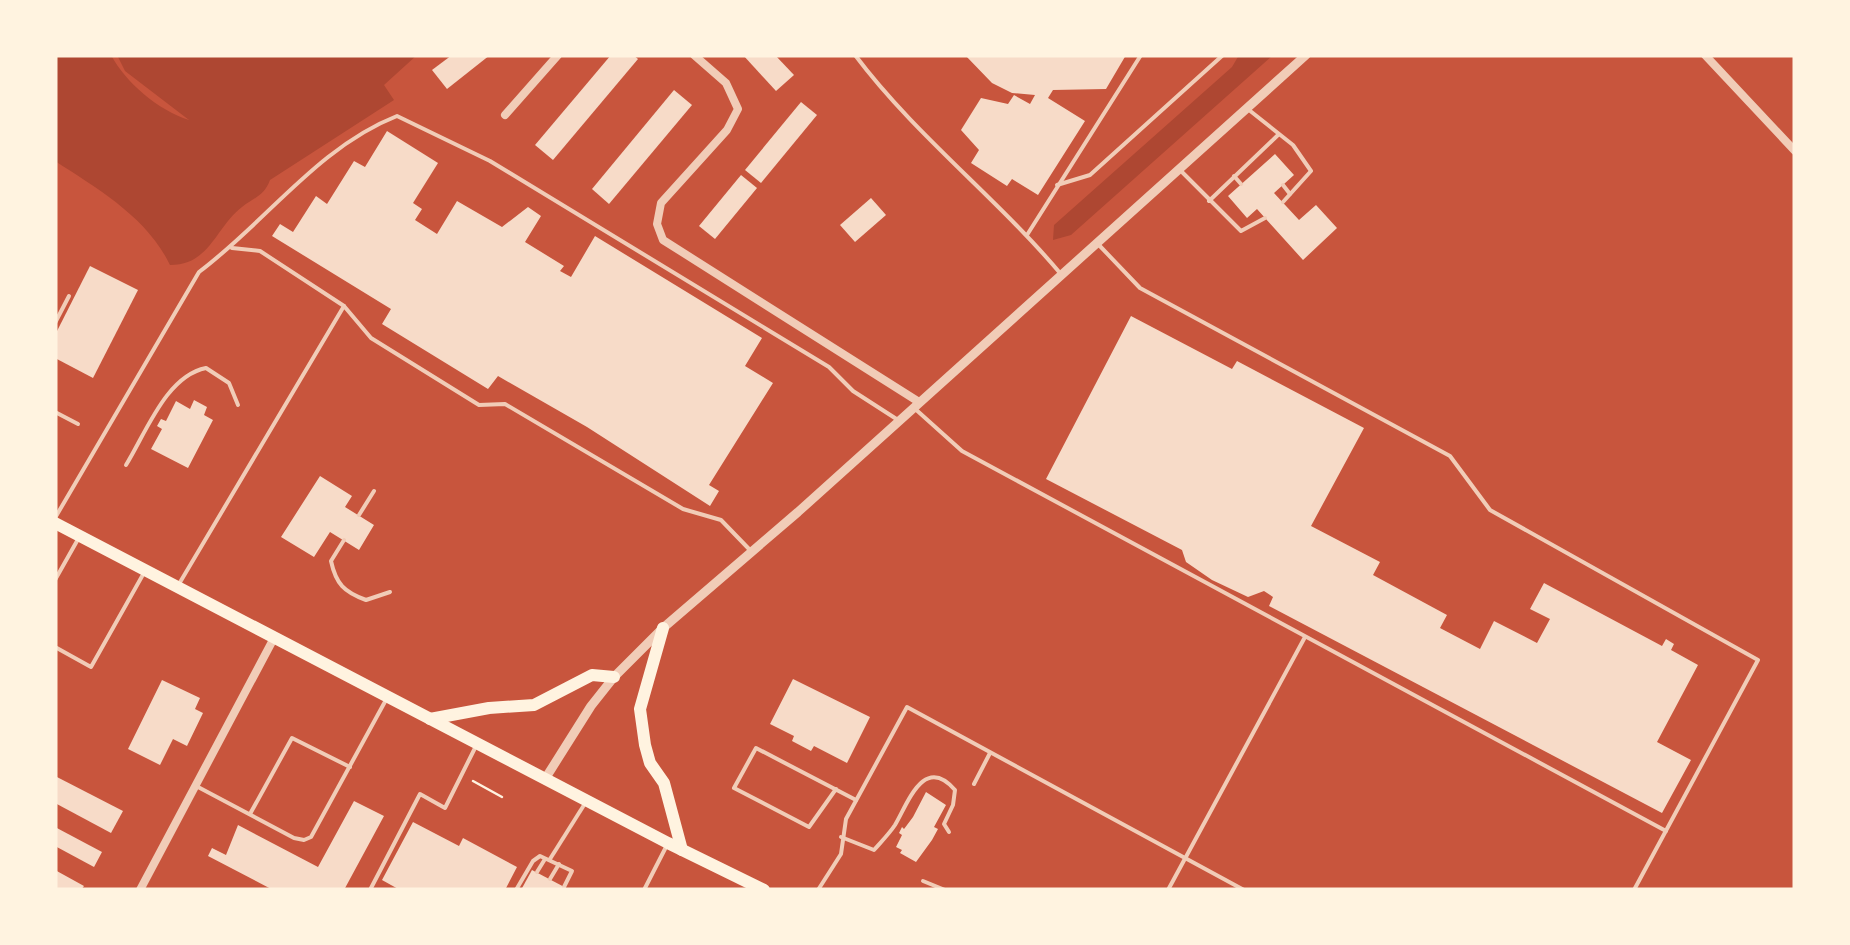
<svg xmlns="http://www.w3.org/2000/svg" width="1850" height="945" viewBox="0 0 1850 945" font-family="'Public Sans',sans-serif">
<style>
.green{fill:#ae4732}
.building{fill:#f7dbc8}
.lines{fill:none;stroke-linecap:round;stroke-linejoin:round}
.path{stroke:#fff3e0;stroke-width:2.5}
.service{stroke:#f1ccb7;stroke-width:4}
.minor{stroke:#f1ccb7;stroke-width:8}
.tertiary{stroke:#f1ccb7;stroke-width:9}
.trunk{stroke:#fff3e0;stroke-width:12}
</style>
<rect width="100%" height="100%" fill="#c8553d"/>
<g class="green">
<path d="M55,55h56c15,28 47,55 78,65l-64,-49 -8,-16h300l-33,30 10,15 -124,80c-6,16 -15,17 -28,27 -27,21 -32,58 -72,58 -23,-48 -72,-76 -115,-104z"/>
<path d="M1239,55h34l-202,180 -18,5 1,-15 178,-158z"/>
</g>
<g class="building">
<path d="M452,55h38l-43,34 -15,-19z"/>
<path d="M611,55h22l5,4 -85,101 -18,-15z"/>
<path d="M743,55h32l19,20 -18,16z"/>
<path d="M965,55h161l-20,34 -53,1 -5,8 37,23 -47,74 -26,-16 -5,7 -36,-23 8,-13 -18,-20 20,-32 27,6 6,-9 16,9 5,-9 -23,-2 -20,-10z"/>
<path d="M674,90l18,15 -83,99 -17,-15z"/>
<path d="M801,102l16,13 -56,68 -16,-13z"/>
<path d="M387,131l51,32 -25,40 9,6 -7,11 22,14 20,-33 45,26 26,-20 13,9 -16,26 39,24 -4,5 11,6 24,-41 167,102 -17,28 28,17 -64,102 10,6 -9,15 -123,-79 -89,-51 -10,13 -106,-65 9,-15 -119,-73 8,-12 13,8 23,-36 11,8 27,-43 11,6z"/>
<path d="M1275,154l19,21 -20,18 25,27 17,-15 21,23 -34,32 -46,-51 -10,9 -19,-22z"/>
<path d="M741,175l16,13 -42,51 -16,-13z"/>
<path d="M871,198l15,17 -31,27 -15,-17z"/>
<path d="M90,266l48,24 -45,88 -38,-20v-23z"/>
<path d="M1131,316l101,53 5,-8 127,67 -53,98 69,36 -7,13 74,40 -7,13 40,21 14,-28 43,22 13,-24 -20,-10 14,-26 118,63 4,-7 8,5 -3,6 27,15 -41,77 34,18 -29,53 -393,-207 4,-9 -9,-6 -16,6 -36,-17 -26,-18 -4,-12 -136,-71z"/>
<path d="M194,400l13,7 -3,8 9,5 -25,48 -37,-19 11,-20 -5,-3 4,-7 5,2 10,-20 14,8z"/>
<path d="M320,476l32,20 -7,11 29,18 -15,25 -29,-18 -16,25 -33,-20z"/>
<path d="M793,679l77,38 -23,46 -33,-17 -3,5 -19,-10 2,-5 -24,-12z"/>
<path d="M162,680l38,18 -5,11 8,4 -16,33 -14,-7 -13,26 -32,-16z"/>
<path d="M55,776l68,35 -12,22 -56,-30z"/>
<path d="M926,792l20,13 -12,22 4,2 -6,11 -16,22 -16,-9 2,-3 -6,-3 6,-12 -3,-2 3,-6 2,2 9,-12z"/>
<path d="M354,801l30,15 -40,74h-71l-65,-34 4,-8 14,7 12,-30 80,42z"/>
<path d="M413,822l46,24 4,-8 54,29 -12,23h-105l-18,-10z"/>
<path d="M55,827l47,25 -8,15 -39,-21z"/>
<path d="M55,870l29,16 -3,4h-26z"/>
<path d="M532,870l38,20h-49z"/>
</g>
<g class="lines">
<path class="path" d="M473,781l29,16"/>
<g class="service">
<path d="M855,55c60,80 141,142 205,218"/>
<path d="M1249,110l44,35 18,26 -28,31"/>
<path d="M1179,169l62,62 24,-13"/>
<path d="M1234,176l7,8"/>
<path d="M1057,185l33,-10 133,-120"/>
<path d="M1283,185l7,9"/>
<path d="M1209,201l69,-66"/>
<path d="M1027,235l114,-180"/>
<path d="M1097,243l43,45 310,168 40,54 268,150 -124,230"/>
<path d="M232,248l28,3 84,55 27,32 108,67 26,-1 178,105 38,11 28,29"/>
<path d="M55,323l14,-27"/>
<path d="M913,407l49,44 704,380"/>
<path d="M55,412l23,12"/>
<path d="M126,465c20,-32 40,-89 80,-97l23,15 9,22"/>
<path d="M359,515l15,-24"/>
<path d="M55,518l144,-246c67,-50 119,-125 198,-156l93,45 339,206 24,24 45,29"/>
<path d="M344,540l-13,21c5,23 13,31 35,39l24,-8"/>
<path d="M55,580l22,-39"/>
<path d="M179,584l165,-278"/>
<path d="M55,647l36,20 54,-96"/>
<path d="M974,784l16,-31"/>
<path d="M198,787l96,51 10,2 7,-3 76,-139"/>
<path d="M836,789l-27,38 -75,-39 22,-40 100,52"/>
<path d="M250,814l42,-76 58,29"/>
<path d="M841,837l33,13c7,-8 15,-16 21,-25 13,-22 29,-71 60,-35l-2,15 -9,19 5,8"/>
<path d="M550,859l34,-54"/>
<path d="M537,872l8,-13"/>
<path d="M550,879l9,-15"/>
<path d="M923,881l22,9"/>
<path d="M370,890l50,-96 25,14 30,-60"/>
<path d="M516,890l17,-29 7,-5 32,15 -8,16"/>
<path d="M644,890l23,-45"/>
<path d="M818,890l23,-36 5,-35 61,-112 337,183"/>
<path d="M1168,890l137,-253"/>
</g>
<g class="minor">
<path d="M694,55l32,28 12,26 -11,21 -66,73 -4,21 6,16 256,162"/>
<path d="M1705,55l90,96"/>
<path d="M505,115l53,-60"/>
<path d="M140,890l134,-252"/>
</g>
<path class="tertiary" d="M545,779l46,-73 23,-29 49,-49 135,-116 508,-457"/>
<g class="trunk">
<path d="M55,523l613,320 96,47"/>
<path d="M663,628l-23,81 5,36 5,18 14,20 18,67"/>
<path d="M430,719l59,-11 45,-3 58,-30 22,2"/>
</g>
</g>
<rect width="1850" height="945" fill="none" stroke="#fff3e0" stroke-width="115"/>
</svg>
